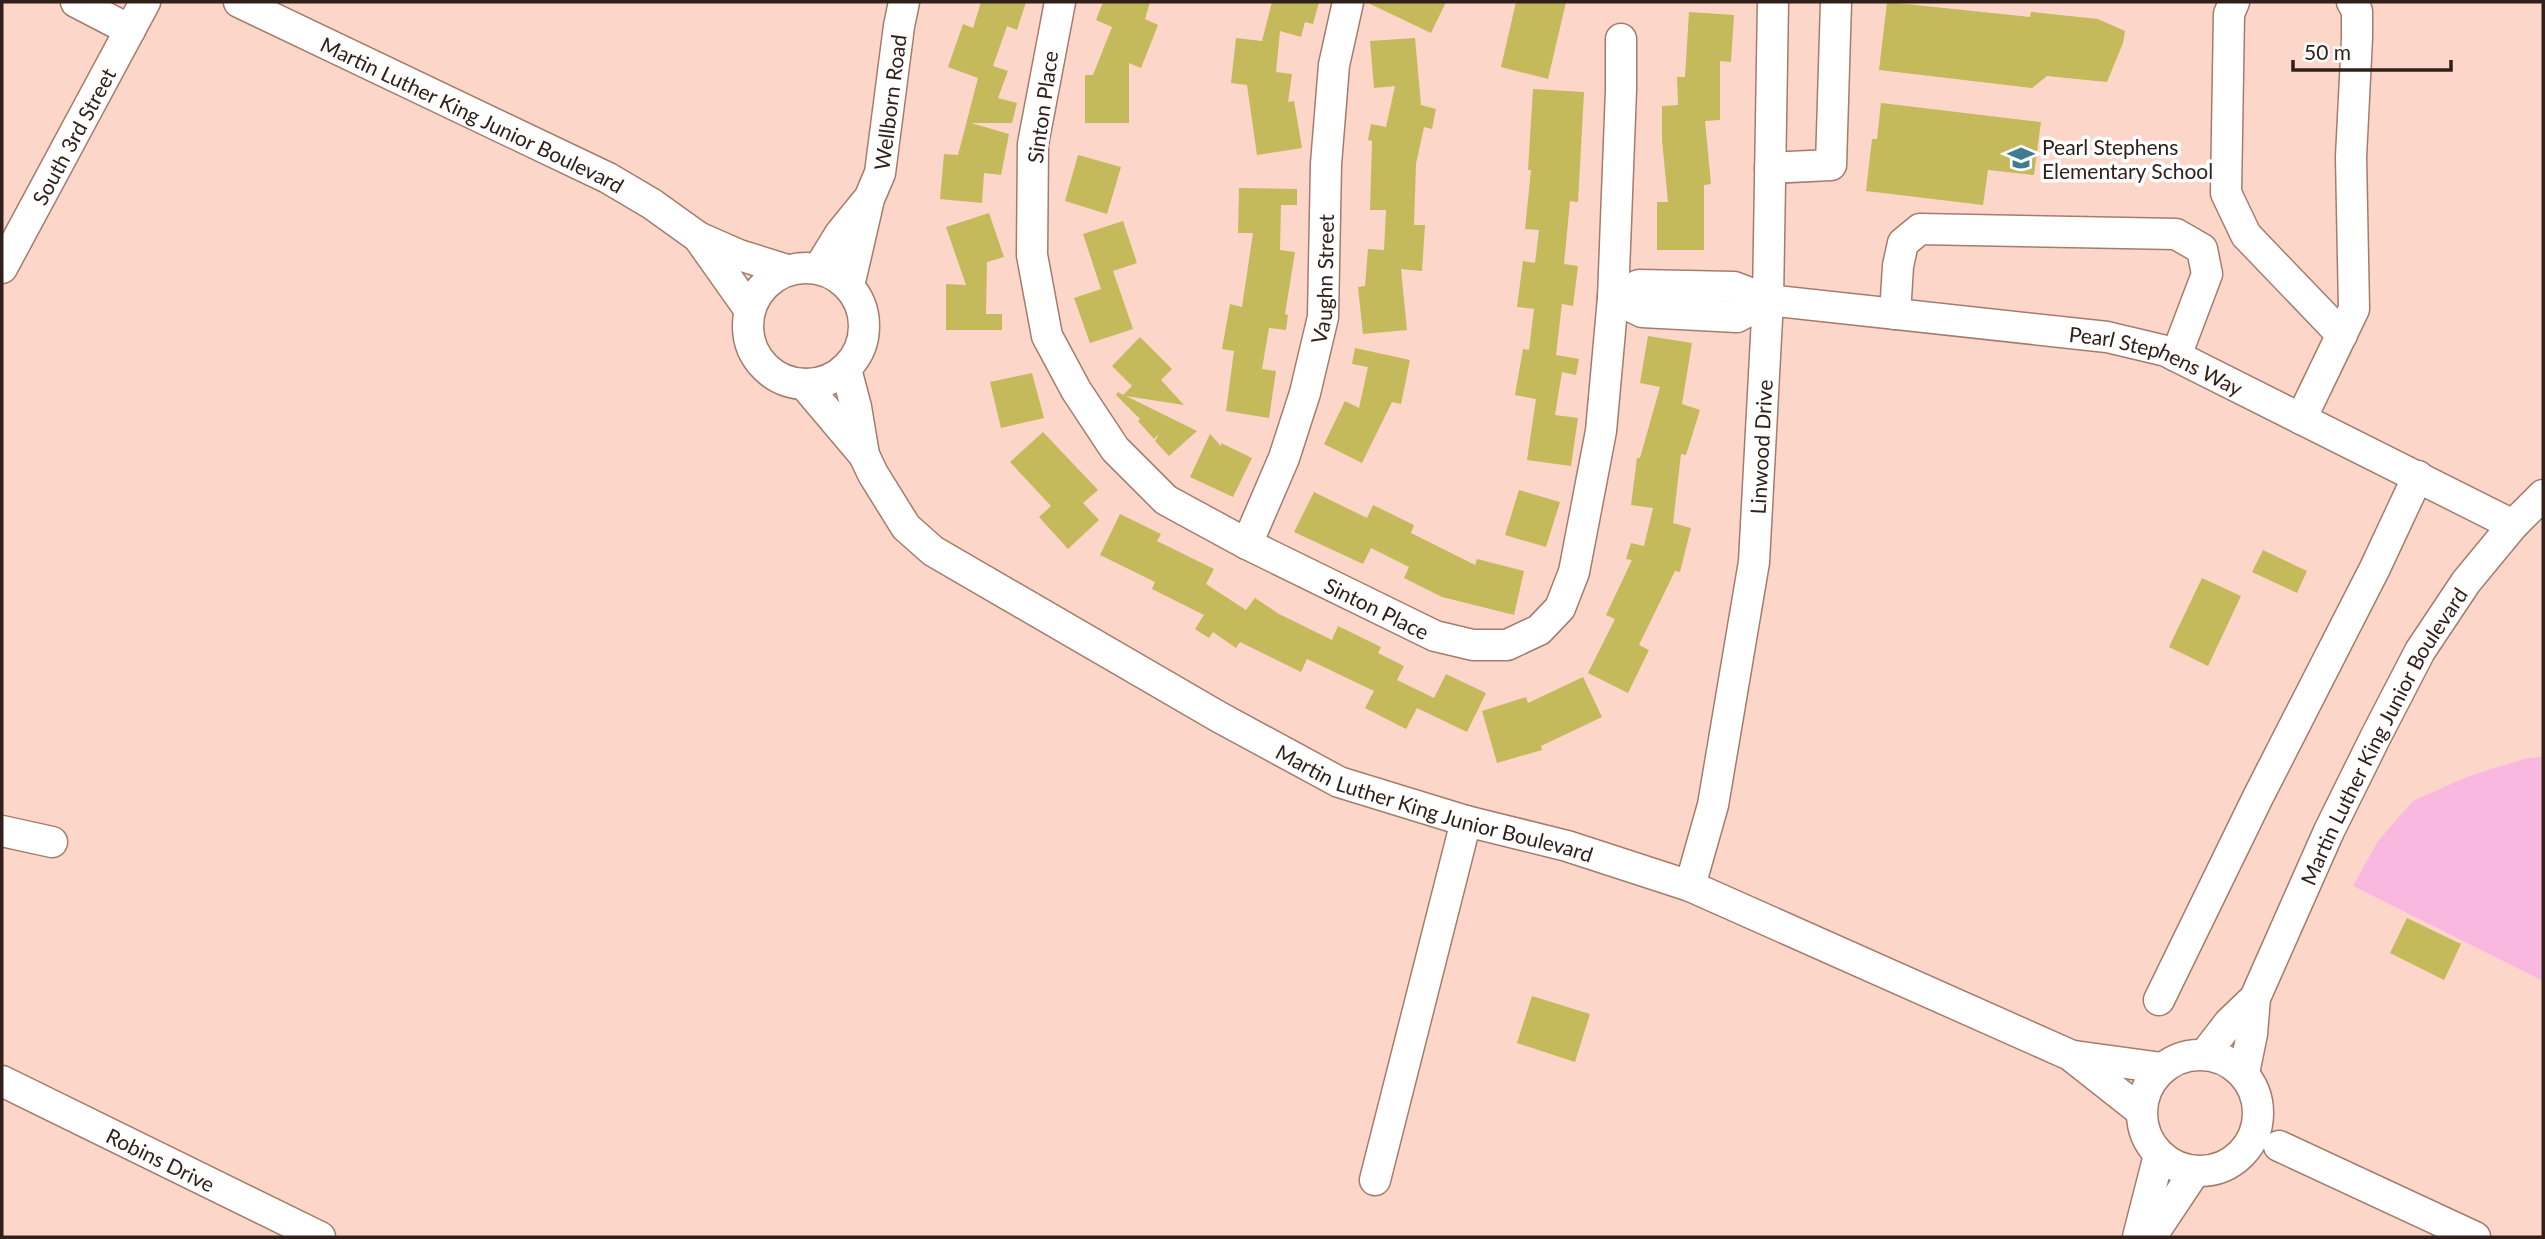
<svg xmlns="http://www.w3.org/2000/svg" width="2545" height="1239" viewBox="0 0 2545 1239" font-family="Lato,sans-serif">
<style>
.green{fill:#f8b8df}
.building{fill:#c4b95b}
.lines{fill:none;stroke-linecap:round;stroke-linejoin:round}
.minor-casing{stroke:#a57c6c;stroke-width:33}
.minor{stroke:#fff;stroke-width:30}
.labels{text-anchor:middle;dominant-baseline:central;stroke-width:7;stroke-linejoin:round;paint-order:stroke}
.street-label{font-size:21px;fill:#31201a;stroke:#fff}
.poi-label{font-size:21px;fill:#31201a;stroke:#fff;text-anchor:start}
</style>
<rect width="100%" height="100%" fill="#fcd7c9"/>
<path class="green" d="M2543,757v224l-190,-95 25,-45 35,-40 56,-25 59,-18z"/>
<g class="building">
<path d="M981,2h45l-9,28 -10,-4 -14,40 15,5 -10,27 19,5 -5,20h-41l38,11 -8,41 -17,-2 -2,30 -42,-4 4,-45 14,1 20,-77 -30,-11 15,-43 10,4z"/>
<path d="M1103,2h47l-5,17 13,6 -17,43 -12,-5v60h-44v-48h8l19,-48 -16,-7z"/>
<path d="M1272,2h47l-6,22 -8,-2 -4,15 -21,-6 -4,41 16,2 -4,28 6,-1 8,47 -45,7 -10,-70 -16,-2 5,-45 26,3z"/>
<path d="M1366,2h80l-15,31z"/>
<path d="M1516,2h50l-18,77 -47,-12z"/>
<path d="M1887,2l143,15 1,-5 67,7 27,12 -2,12 -16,39 -60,-6 -15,12 -153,-18z"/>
<path d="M1689,12l45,3 -3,47 -11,-1v59l-15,1 6,63 -7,1v65h-47v-48h11l-6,-62v-34l16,-1 -1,-28h8z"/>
<path d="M1415,38l6,67 15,4 -4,20 -8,-2 -8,37 -2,61h11l-3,46 -21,-2 6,61 -44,4 -5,-47 7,-1 3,-37 16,1 2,-40h-16l2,-69 -4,-1 3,-16 15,3 9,-41 -21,2 -4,-47z"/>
<path d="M1533,89l51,3 -6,110 -8,-1 -6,63 14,2 -5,40 -11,-2 -6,51 23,4 -3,16 -14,-3 -7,43 23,3 -7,48 -44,-6 9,-61 -21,-4 8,-46 6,1 5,-41 -17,-2 6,-46 12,2 4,-33 -14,-1 6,-59h-3z"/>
<path d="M1881,103l160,19 -7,53 -46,-5 -5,35 -117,-14 6,-52h5z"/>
<path d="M1078,155l43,12 -14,47 -42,-13z"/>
<path d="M1239,188l58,1v16h-16l-1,45 15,2 -10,62 3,1 -2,15 -17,-2 -7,41 14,2 -7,47 -43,-7 8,-60 -12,-2 8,-45 12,3 11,-74h-15z"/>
<path d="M989,213l15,44 -17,5 -1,52h16v16h-56v-46l20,1 -20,-58z"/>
<path d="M1123,221l14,42 -24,8 20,58 -43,14 -16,-45 27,-9 -18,-55z"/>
<path d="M1648,336l44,7 -10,61 18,6 -14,45 -5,-1 -8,69 18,5 -11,44 -5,-1 -36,74 10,5 -21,43 -40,-20 27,-54 -9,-4 26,-55 -6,-1 5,-16 13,3 9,-38 -22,-3 6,-47h3l20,-71 -20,-4z"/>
<path d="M1140,337l32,32 -11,11 23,25 -58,-9 71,35 -28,25 -14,-15 4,-7 -5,5 -16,-18 2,-2 -24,-24 2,-3 5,3 9,-9 -20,-20z"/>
<path d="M1355,348l55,12 -9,44 -9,-2 -30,61 -38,-19 21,-43 14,7 9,-41 -16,-3z"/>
<path d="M1032,373l12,45 -43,10 -11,-46z"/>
<path d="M1043,432l55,58 -15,13 16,17 -31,29 -29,-32 12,-11 -41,-44z"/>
<path d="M1210,434l11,12v-3l31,15 -19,39 -43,-20z"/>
<path d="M1519,490l41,12 -14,45 -41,-12z"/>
<path d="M1314,492l53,26 6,-13 41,20 -3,8 64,32 2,-6 47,12 -10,44 -72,-18 -38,-19 5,-11 -38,-19 -8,16 -69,-32z"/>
<path d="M1120,514l41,20 -4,7 57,28 -8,15 40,26 9,-12 24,16 53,26 6,-14 43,21 -3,6 26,13 -7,14 37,18 12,-24 40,19 -19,39 -50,-24 -11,21 -41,-21 9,-17 -67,-32 -6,13 -61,-30 -4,6 -23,-16 -4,6 -14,-9 9,-14 -52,-26 3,-7 -55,-27z"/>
<path d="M2263,550l44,21 -10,22 -45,-21z"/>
<path d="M2202,578l39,18 -33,70 -39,-19z"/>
<path d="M1583,677l19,40 -61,29 1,4 -45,13 -15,-52 44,-14 2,6z"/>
<path d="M2407,918l54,26 -17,36 -54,-27z"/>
<path d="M1532,996l58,18 -15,48 -58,-19z"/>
</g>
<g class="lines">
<g class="minor-casing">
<g id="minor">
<path d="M76,2l54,28"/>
<path id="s1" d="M239,2l369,176 44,26 46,33 41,18 48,15"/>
<path id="s2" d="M1060,2l-27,142 -1,111 15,81 29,54 39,59 51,51 81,44 188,92 38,9h34l32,-15 21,-22 14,-36 27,-141 12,-133 8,-208v-51"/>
<path d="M2234,2l-5,12 -3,179 20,42 96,100"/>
<path d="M1770,168l61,-3 5,-163"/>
<path d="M698,237l51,72"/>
<circle cx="806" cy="326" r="58"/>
<path id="s3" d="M2,268l143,-266"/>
<path d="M819,268l21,-34 26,-32"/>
<path id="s4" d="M849,286l20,-87 11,-26 19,-147 5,-24"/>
<path id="s5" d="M1613,298l26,-13 95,2 34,13 339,37 59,14 347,174"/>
<path d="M1613,298l29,14 95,5 31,-17"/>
<path d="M1895,314l3,-48 5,-23 17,-14 256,5 26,15 5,25 -31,82"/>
<path id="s6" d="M846,369l10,38 8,48 9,19 33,53 27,24 286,166 120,65 127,39 101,25 123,40 380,169 71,56"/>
<path d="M804,384l60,71"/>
<path d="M2301,419l53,-110 -3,-152 6,-119v-27l-5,-9"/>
<path id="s7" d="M1247,544l37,-86 21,-65 18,-76 3,-153 8,-99 14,-63"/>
<path d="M2,831l50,11"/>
<path id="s8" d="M1690,886l23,-81 41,-243 14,-262 5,-298"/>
<path d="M2159,1000l99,-203 117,-229 43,-92"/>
<path d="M2205,1054l24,-31 26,-25"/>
<circle cx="2200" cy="1113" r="58"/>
<path d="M2074,1056l88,12"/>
<path id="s9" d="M2244,1073l8,-39 3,-36 74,-167 47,-95 44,-85 46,-69 47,-57 30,-30"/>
<path id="s10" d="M2,1081l318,156"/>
<path d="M2279,1146l196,91"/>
<path d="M1375,1180l91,-359"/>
<path d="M2138,1237l21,-82"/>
<path d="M2151,1237l44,-66"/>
</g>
</g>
<use href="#minor" class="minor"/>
</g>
<defs>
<g id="school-bare" transform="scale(2.1)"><path d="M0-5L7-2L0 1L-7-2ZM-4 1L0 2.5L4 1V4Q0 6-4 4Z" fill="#3d7c91" stroke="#fff" stroke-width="2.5" paint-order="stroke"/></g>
</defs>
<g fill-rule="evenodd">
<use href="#school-bare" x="2021" y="158"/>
</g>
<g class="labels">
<g class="street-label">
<text stroke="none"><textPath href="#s4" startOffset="189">Wellborn Road</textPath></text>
<text transform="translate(1042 107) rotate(-82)">Sinton Place</text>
<text stroke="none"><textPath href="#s1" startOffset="259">Martin Luther King Junior Boulevard</textPath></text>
<text stroke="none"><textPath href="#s3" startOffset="150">South 3rd Street</textPath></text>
<text stroke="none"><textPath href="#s7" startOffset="278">Vaughn Street</textPath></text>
<text stroke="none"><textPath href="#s5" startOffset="555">Pearl Stephens Way</textPath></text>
<text stroke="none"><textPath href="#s8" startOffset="446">Linwood Drive</textPath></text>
<text stroke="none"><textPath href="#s2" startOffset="779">Sinton Place</textPath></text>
<text stroke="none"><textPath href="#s9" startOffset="368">Martin Luther King Junior Boulevard</textPath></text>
<text stroke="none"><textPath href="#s6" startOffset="772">Martin Luther King Junior Boulevard</textPath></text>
<text stroke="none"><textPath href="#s10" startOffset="177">Robins Drive</textPath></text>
</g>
<g class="poi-label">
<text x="2042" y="146">Pearl Stephens<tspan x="2042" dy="24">Elementary School</tspan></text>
</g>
</g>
<rect width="2545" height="1239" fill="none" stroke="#31201a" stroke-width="7"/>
<path d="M2293 60v10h158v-10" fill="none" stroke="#31201a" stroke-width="3.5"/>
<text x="2304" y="60" font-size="21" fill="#31201a" stroke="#ffffff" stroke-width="5" paint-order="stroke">50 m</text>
</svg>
